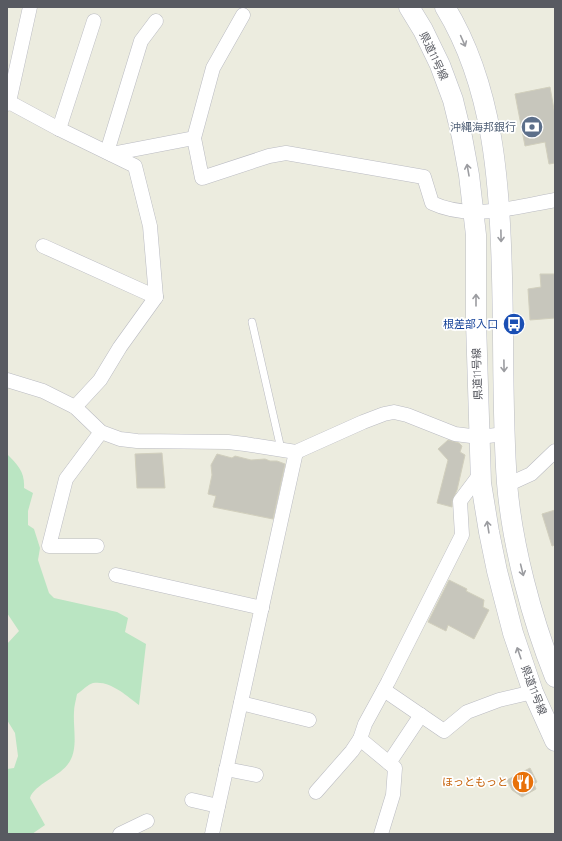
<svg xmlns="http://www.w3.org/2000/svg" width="562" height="841" viewBox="0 0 562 841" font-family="Quicksand,'Noto Sans JP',sans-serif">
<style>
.green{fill:#bae5c2}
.building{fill:#c7c6bc;stroke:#d1cfbd}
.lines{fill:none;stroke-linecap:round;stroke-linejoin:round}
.service-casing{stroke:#babbc2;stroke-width:8}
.minor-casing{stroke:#babbc2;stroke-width:15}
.secondary-casing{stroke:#babcc4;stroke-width:21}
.service{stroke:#fff;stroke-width:7}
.minor{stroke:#fff;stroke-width:14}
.secondary{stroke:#fff;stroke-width:20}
.oneway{stroke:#9b9ca0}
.labels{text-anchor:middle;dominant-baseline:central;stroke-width:3.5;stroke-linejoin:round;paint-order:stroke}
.street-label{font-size:11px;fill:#585a61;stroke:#fff}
.service-label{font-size:11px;fill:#4e5e75;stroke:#fff;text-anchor:end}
.transit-label{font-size:11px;fill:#164399;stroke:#fff;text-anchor:end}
.food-label{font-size:11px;fill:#c56008;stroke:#fff;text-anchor:end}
</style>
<rect width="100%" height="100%" fill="#ececdf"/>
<path class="green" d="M7,454c11,11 18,18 17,34l9,5 -5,18v14l6,4 6,19 -2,12 11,33 5,5 63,14 11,6 -3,14 21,12 -7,61c-12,-9 -29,-25 -46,-22 -5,1 -11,8 -16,11 -1,6 -3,12 -3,18 -1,16 4,35 -4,49 -9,16 -36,23 -40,37l15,27 -13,9h-25v-65l7,-1 4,-12 -3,-23 -8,-13v-76l12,-13 -12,-18z"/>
<g class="building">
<path d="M550,87l5,28v48l-6,1 -4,-22 -20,4 -10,-52z"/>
<path d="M540,274h15v44l-25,2 -2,-31 13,-2z"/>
<path d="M448,440l11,3 3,3 -2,6 5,3 -8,35 -5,11v6l-15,-4 11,-43 -10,-11z"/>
<path d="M162,453l3,35h-28l-2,-34z"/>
<path d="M217,454l15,4 3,-2 16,4 14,-1 5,2h7l8,3 -12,55 -60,-12 3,-11 -8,-2 4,-19 -1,-10z"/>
<path d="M555,510v35l-3,1 -10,-32z"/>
<path d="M449,580l18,9 -1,2 18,9 -1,7 6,3 -15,29 -26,-14 -2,6 -18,-9z"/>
<path d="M530,768l7,14 -3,2 2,5 -14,8 -10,-7 -5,-10z"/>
</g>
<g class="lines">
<g class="service-casing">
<path id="service" d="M252,322l29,127"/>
</g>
<g class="minor-casing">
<g id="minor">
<path d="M243,15l-30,53 -19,70 8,40 67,-22 17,-3 138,24 8,26c38,18 84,4 123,-3"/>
<path d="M9,102l50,27 76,37 15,60 6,71 -36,50 -20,33 -25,27"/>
<path d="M7,104l2,-2 21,-95"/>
<path d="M59,129l35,-108"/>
<path d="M107,152l34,-111 15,-20"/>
<path d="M111,154l83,-16"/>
<path d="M43,246l113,51"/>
<path d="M7,380l36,11 32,16 26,25 19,7 17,2 91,1 17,2 51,8 67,-30 21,-8 10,-2 13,3 48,19 24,3 26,-3"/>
<path d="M507,485l24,-11 24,-23"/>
<path d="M97,546h-48l17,-67 35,-47"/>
<path d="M116,575l146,33"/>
<path d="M384,690l60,41 23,-19 32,-12 34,-8"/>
<path d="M241,703l68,17"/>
<path d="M360,739l35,29 -2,27 -12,39"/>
<path d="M389,763l32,-48"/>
<path d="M226,769l30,6"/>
<path d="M316,792l36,-41 8,-12 5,-15 23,-42 74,-147 -2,-34 21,-28"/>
<path d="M192,800l26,6"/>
<path d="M120,834l27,-13"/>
<path d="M212,834l84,-382"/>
</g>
</g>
<g class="secondary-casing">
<g id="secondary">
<path d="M409,7l14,23 17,35 13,35 9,37 7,38 7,60v87l5,161 8,49 8,39 16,62 20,59 22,49"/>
<path d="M445,7c49,80 55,178 57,270 2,68 0,138 5,206 5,62 25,137 48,194"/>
</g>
</g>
<use href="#service" class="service"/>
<use href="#minor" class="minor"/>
<use href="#secondary" class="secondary"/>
</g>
<defs><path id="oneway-shaft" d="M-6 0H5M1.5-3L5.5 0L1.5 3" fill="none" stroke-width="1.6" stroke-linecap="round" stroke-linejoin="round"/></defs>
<g class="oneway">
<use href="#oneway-shaft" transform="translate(463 41) rotate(66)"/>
<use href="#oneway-shaft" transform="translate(468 170) rotate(-100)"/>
<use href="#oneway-shaft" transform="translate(501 236) rotate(89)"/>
<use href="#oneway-shaft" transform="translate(476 300) rotate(-90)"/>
<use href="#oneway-shaft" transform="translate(504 366) rotate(89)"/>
<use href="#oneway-shaft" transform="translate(488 527) rotate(-99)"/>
<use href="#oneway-shaft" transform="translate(522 570) rotate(76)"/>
<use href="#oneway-shaft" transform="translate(519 653) rotate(-109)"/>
</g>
<defs>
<g id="bank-disc" transform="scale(1.15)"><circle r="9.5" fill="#5c6f8a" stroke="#fff"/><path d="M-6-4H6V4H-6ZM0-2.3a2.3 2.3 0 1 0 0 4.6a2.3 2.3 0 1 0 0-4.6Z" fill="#fff"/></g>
<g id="bus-disc" transform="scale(1.15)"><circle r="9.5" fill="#1a4fb4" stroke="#fff"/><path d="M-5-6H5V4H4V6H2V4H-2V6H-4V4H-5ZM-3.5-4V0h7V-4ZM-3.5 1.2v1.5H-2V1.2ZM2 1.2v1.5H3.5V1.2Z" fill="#fff"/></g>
<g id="restaurant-disc" transform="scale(1.15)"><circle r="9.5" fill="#e8710a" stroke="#fff"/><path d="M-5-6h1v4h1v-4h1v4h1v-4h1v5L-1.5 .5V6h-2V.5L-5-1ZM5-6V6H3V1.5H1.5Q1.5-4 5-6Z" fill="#fff"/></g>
</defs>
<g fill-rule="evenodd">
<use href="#bank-disc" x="532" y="127"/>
<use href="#bus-disc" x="514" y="324"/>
<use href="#restaurant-disc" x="523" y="782"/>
</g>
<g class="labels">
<g class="street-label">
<text transform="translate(434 56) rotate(65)">県道11号線</text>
<text transform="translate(477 374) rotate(-92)">県道11号線</text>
<text transform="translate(534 690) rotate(69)">県道11号線</text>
</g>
<g class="service-label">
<text x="516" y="127">沖縄海邦銀行</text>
</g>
<g class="transit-label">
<text x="498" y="324">根差部入口</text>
</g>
<g class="food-label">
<text x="508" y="782">ほっともっと</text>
</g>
</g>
<rect width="562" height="841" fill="none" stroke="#585a61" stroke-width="16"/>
</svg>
